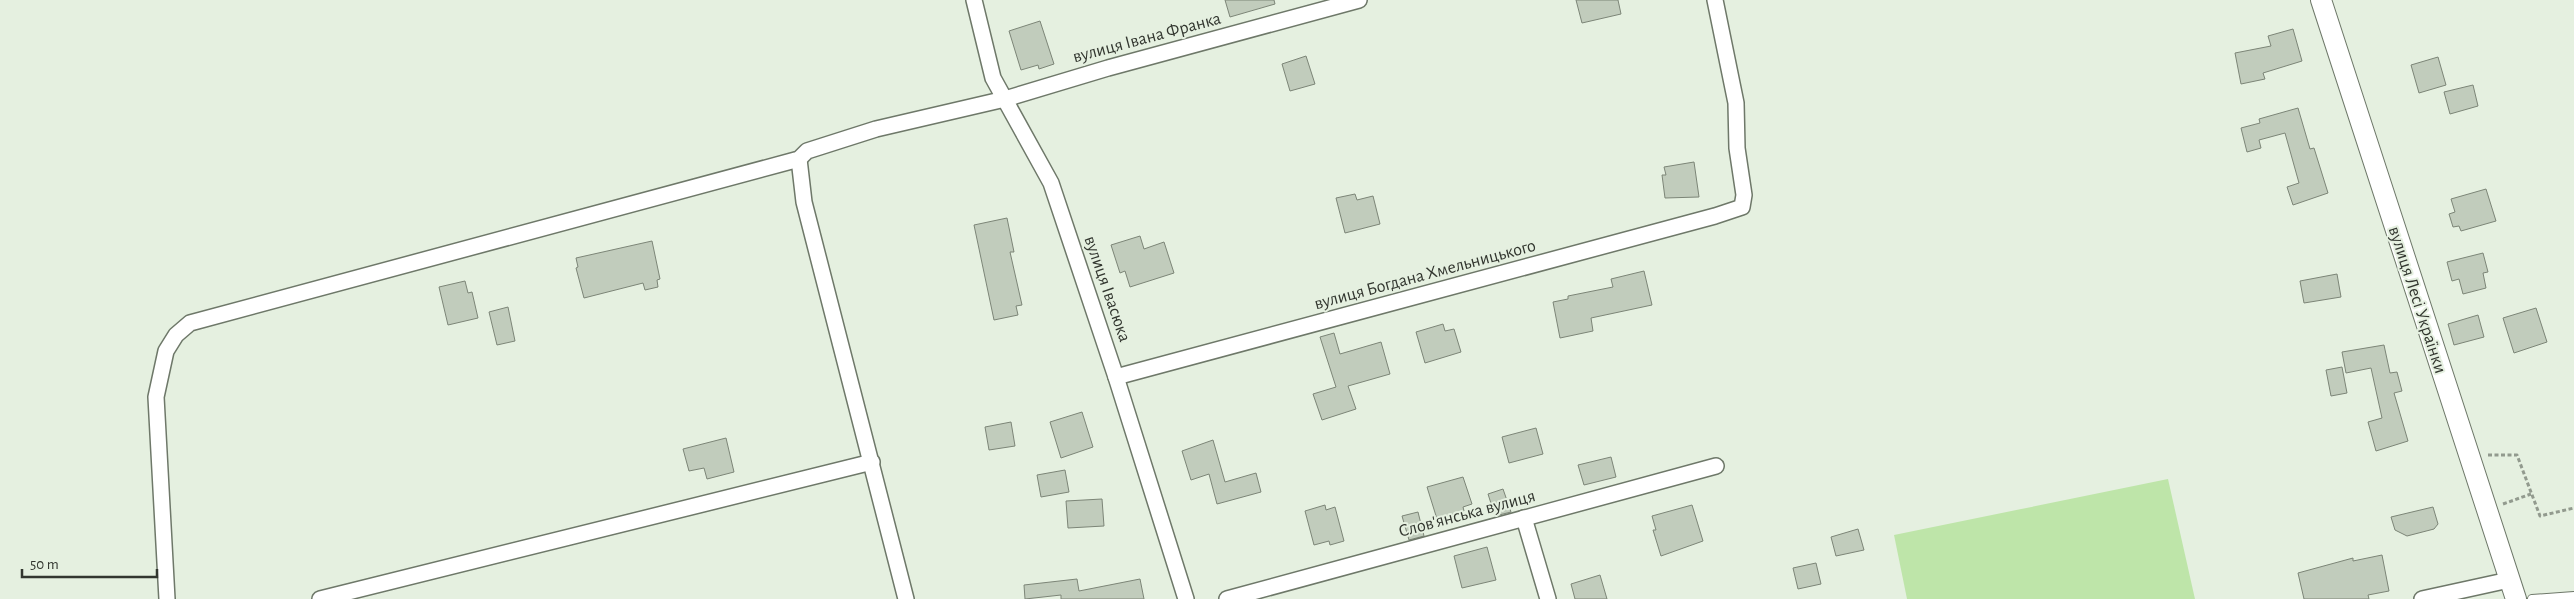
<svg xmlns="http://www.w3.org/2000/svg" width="2574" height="599" viewBox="0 0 2574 599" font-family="'Alegreya Sans',sans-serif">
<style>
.green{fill:#bee5a9}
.building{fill:#c1ccbc;stroke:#7c8577}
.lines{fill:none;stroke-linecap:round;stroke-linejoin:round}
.service-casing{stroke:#6e7869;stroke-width:10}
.minor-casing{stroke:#6e7869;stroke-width:18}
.tertiary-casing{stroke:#6e7869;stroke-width:22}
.path{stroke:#929a8e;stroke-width:3;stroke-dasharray:4 2.5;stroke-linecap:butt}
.service{stroke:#fff;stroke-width:8}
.minor{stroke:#fff;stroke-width:15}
.tertiary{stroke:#fff;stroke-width:20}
.labels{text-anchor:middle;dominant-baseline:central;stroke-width:4;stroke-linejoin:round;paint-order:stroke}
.street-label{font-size:18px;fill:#32362f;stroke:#e5f0e0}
</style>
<rect width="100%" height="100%" fill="#e5f0e0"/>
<path class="green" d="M2168,479l27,120h-288l-13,-64z"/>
<g class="building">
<path d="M1225,0h49l1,4 -45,13z"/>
<path d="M1576,0h42l3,14 -39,9z"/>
<path d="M1040,21l14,43 -15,5 -1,-4 -17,5 -12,-39z"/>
<path d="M2293,29l9,32 -39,12 2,6 -24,5 -6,-31 36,-7 -3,-10z"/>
<path d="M1306,56l9,28 -25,7 -8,-27z"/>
<path d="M2438,57l8,28 -27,8 -8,-28z"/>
<path d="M2473,85l5,21 -28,8 -6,-22z"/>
<path d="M2298,108l12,41 4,-1 14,45 -35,12 -6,-18 12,-4 -14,-50 -26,7 2,8 -14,4 -6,-24 19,-5 -1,-4z"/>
<path d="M1694,162l5,35 -34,1 -3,-23h4l-2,-8z"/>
<path d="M2486,189l10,32 -35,10 -2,-5 -6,1 -4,-13 6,-2 -4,-13z"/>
<path d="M1355,194l2,6 16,-4 7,28 -35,9 -9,-35z"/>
<path d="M1007,218l7,34h-4l12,53 -6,1 2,9 -24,5 -20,-95z"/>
<path d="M1140,236l4,13 20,-7 10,31 -44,14 -5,-16 -5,2 -9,-28z"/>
<path d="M652,241l8,38 -3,1 1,7 -13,3 -2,-7 -59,15 -8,-30 2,-1 -2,-9z"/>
<path d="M2483,253l5,19 -5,1 3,15 -23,6 -4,-15 -7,2 -5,-19z"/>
<path d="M1644,271l8,34 -61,13 2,13 -33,7 -7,-36 15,-3v-3l45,-9 -2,-8z"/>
<path d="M2337,274l4,23 -37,6 -4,-22z"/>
<path d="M465,281l3,12 4,-1 6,26 -30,7 -9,-38z"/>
<path d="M508,307l7,34 -18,4 -8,-33z"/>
<path d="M2536,308l11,34 -33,11 -11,-35z"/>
<path d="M2478,315l6,22 -30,8 -6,-21z"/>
<path d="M1443,324l2,7 9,-2 7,23 -36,11 -9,-31z"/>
<path d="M1334,333l6,21 41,-12 9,32 -42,12 8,23 -34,11 -9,-26 23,-7 -16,-50z"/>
<path d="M2384,345l6,28 7,-1 5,19 -8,2 14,48 -32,10 -8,-29 14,-4 -11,-50 -25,5 -4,-21z"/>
<path d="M2342,367l5,26 -16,3 -5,-26z"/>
<path d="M1082,412l11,35 -32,11 -11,-36z"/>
<path d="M1011,422l4,24 -26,4 -4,-23z"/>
<path d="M1536,428l7,26 -34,9 -7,-26z"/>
<path d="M726,438l8,34 -27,7 -3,-11 -15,3 -6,-22z"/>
<path d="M1213,440l12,42 31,-9 5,19 -44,12 -8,-30 -18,6 -9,-29z"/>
<path d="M1611,457l5,20 -32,8 -6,-20z"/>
<path d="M1065,470l4,22 -28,5 -4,-22z"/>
<path d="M1463,477l9,27 -9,3 1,4 -27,8 -10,-32z"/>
<path d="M1503,489l8,23 -16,4 -7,-22z"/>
<path d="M1102,499l2,27 -36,2 -2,-27z"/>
<path d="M1325,505l1,5 9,-3 9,34 -14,4 -1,-4 -15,4 -9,-34z"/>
<path d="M1692,505l11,36 -42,15 -8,-26h3l-4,-14z"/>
<path d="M2433,507l5,17 -4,5 -27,7 -12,-6 -4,-13z"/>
<path d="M1418,512l6,24 -15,4 -7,-24z"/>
<path d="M1858,529l6,21 -28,6 -5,-19z"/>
<path d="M1487,547l9,33 -34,8 -8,-32z"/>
<path d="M2382,555l7,36 -21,4 1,4h-65l-6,-26 55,-15v3z"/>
<path d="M1816,563l5,21 -23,5 -5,-21z"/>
<path d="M1600,575l7,24h-32l-4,-15z"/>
<path d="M1077,579l2,12 61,-12 4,20h-83v-4l-36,4 -1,-14z"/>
</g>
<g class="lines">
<g class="service-casing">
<path id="service" d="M2532,599l42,-3"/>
</g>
<g class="minor-casing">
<g id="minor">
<path d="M974,0l19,78 58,105 65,194 70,222"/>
<path d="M799,159l5,43 102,397"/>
<path d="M1116,377l599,-161 27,-9 2,-12 -7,-47 -1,-45 -21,-103"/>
<path d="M1524,518l24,81"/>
<path d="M167,599l-11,-202 10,-46 10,-16 14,-12 609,-164 8,-8 69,-22 129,-30 103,-31 251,-68"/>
<path d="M320,599l552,-137"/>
<path d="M1227,599l489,-133"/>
<path d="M2422,599l87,-19"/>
</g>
</g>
<g class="tertiary-casing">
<path id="tertiary" d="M2321,0l195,599"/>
</g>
<g class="path">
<path d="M2488,455h29l23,61 34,-8"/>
<path d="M2503,504l28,-10"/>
</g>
<use href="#service" class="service"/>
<use href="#minor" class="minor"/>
<use href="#tertiary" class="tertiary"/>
</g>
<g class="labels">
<g class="street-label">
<text transform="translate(1147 38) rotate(-15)">вулиця Івана Франка</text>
<text transform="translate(1425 275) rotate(-15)">вулиця Богдана Хмельницького</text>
<text transform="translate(1107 289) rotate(71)">вулиця Івасюка</text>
<text transform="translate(2417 300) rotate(72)">вулиця Лесі Українки</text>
<text transform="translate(1467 514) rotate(-15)">Слов'янська вулиця</text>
</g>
</g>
<path d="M22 569v8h135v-8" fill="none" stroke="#32362f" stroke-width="2.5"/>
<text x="30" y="569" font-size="15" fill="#32362f" stroke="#e5f0e0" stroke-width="4" paint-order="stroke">50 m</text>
</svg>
